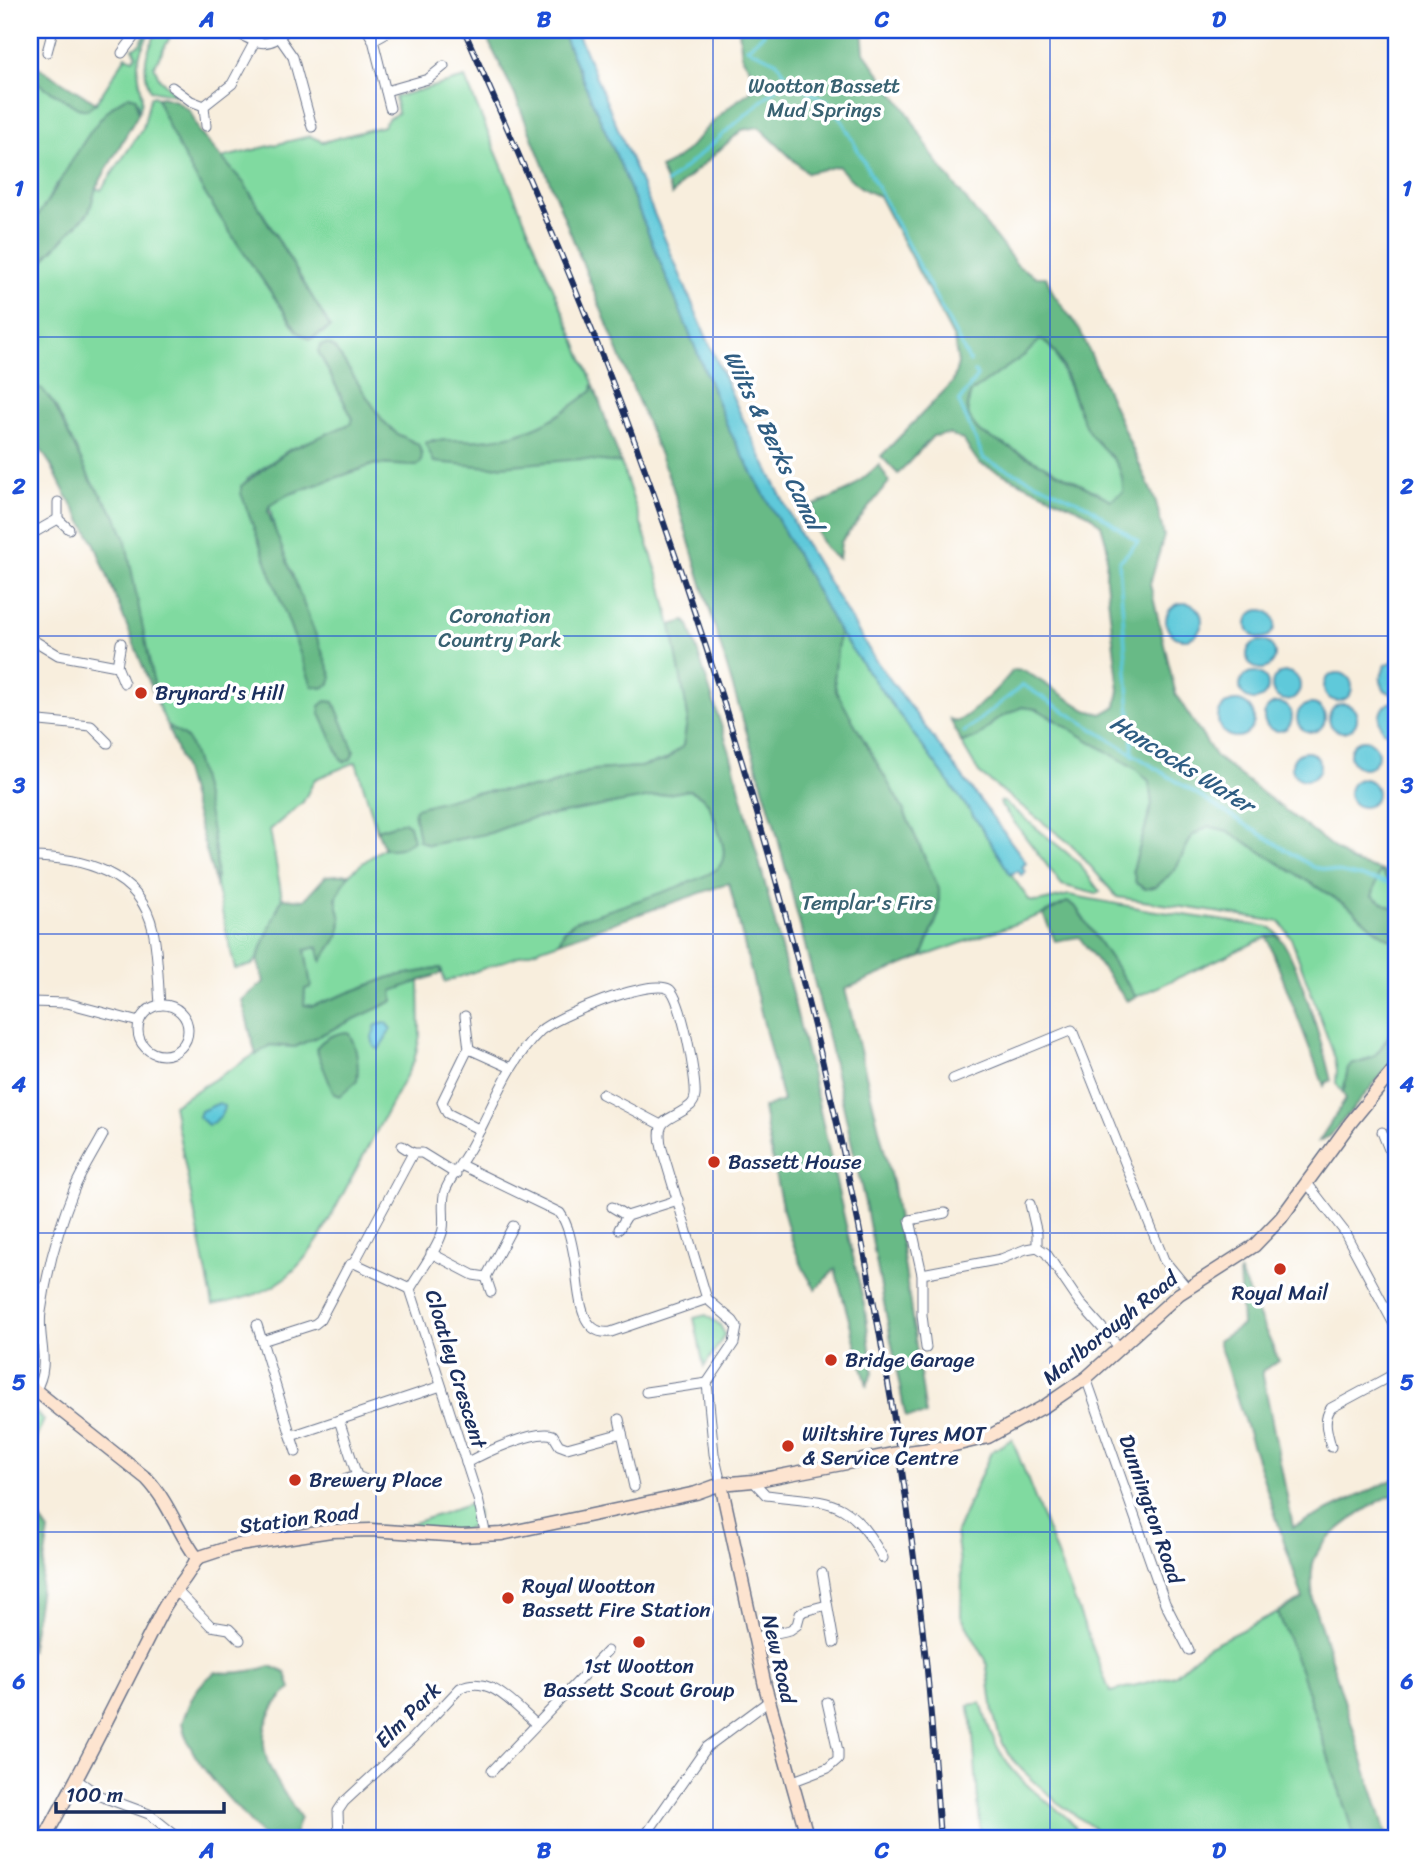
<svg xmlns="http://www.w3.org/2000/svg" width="1426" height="1869" viewBox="0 0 1426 1869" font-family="Sriracha,sans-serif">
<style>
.green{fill:#80daa0;stroke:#4e847f;stroke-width:2;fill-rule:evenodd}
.forest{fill:#68ba86;stroke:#427472;stroke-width:2;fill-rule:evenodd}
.water{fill:#5fc9da;stroke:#3d7c9c;stroke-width:2}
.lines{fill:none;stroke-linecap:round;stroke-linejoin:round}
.stream{stroke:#5fc9da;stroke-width:3.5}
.street-casing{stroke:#68728a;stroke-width:11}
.secondary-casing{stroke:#68728a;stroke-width:15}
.street{stroke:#fff;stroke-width:9}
.secondary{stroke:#fde4d0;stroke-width:12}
.rail-casing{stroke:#1b2f5e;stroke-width:6}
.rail{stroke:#fff;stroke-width:3.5;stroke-dasharray:10;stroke-linecap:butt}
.secondary-bridge-casing{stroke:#68728a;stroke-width:15;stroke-linecap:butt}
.secondary-bridge{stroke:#fde4d0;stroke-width:12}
.grid{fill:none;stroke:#1d4ed8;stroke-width:2;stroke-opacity:0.55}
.poi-dot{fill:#c8321e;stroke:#fff;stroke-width:2.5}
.labels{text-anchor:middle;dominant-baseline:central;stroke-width:7;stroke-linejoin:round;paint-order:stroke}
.park-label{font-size:21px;fill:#396272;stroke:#fff}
.poi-label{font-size:21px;fill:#1b2f5e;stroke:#fff;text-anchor:start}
.street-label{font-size:21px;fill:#1b2f5e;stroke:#fff}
.water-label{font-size:23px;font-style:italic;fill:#2f5d83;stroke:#fff}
.neatline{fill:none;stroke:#1d4ed8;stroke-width:2.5}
.grid-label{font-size:23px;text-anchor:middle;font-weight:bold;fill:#1d4ed8}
</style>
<rect width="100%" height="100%" fill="#fff"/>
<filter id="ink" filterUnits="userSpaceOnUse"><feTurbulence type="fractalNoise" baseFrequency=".0143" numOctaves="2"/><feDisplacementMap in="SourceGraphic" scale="14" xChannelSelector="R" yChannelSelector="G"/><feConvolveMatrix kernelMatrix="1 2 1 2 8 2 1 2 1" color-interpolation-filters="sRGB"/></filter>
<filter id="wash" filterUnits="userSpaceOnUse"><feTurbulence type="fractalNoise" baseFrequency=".00686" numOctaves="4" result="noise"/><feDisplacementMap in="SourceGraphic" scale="28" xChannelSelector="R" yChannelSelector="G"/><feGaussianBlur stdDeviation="1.57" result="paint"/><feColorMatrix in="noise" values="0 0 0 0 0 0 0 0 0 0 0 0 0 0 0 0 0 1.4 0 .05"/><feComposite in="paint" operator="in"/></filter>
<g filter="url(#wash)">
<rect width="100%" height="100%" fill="#f8eedd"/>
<g class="green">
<path d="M148,30h3c-6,12 -14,24 -13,38 1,17 8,29 0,46v-11l-83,83 -14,27 -11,12v-147l48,30 9,2 9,-7 30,-47 7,3 3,-4 -3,-7 7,-4z"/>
<path d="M158,30h16l-20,36 5,12 17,17 -26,-5c-9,-24 -4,-39 8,-60z"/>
<path d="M465,78l128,305 -1,8c-17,13 -34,27 -54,37 -29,15 -75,15 -107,12l190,23 41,124 13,58 13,71 -5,30 -17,14 -26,7 -46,3 -50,17 -73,6 -52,47 9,5 62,-12 35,-13 164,-30c19,7 22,17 28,36 4,14 12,28 2,41 -10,13 -120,46 -143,54l-11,8 -6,13 -114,40 -4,-14 -50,9 -78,29 -9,-1 1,-17 6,-1 -6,-37 13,-3 3,14c9,-12 19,-24 20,-39 0,-7 -4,-15 -4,-22 0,-23 30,-40 47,-52l8,2 12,-28 -27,8 -21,-68 -41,17 -12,23 -33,28 12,68 -25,61 -5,6 -17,4 -19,-83v-32l-13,-64 -13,-45 -5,-8 -10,-5 -8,-7 -9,-20 -43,-190 -24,-34 -37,-77 -12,-15 -12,-3v-107l18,-24 41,-43 7,-24 5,2 42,-62 7,-30 3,-2 4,2c30,82 93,161 141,234l13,7 13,-6 6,-6 -78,-132 -31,-37 89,-22 13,6 60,-16 6,-8 9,-5 -3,-16zM334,347l49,74 14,13 21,10 -2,22 -41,-2 -88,31 -18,10 43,180 -65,-206 42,-29 61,-26 3,-5 -35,-68z"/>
<path d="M1039,339l7,3 10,13 31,74 32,36 4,16v12l-12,7 -132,-68 -10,-14 -2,-11 4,-15 55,-38z"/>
<path d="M839,632l138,189 32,51 21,29 7,1 32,-7 80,15 119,17 5,2 8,9 -5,-3 -9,2 -131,60 -61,-91 -8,-4 -24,12 -121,43 17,-44 -103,-222 -2,-12z"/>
<path d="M1022,707l15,2 99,60 13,12 3,23 -19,66 3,13 9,6 12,-3 18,-16 17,-34 16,-10 20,5 124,78c14,13 26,25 44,33v82l-20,31 -28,13 -5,25 -7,-10 1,-13 -2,-12 -44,-120 -11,-16 -163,-25 -45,-52 -93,-72 -18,-31 17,-5 19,-18z"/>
<path d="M1003,801l74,60 23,31 -4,2 -34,-9 -61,-80 -1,-3z"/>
<path d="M1380,870l13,18 3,1v21l-24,-13z"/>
<path d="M419,981l1,55 -6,25 -95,178c-32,47 -51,55 -106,66l-40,-200 97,-60 25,2 98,-46 -1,-10z"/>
<path d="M706,1315l14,10 5,10 -21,32 -10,-49z"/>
<path d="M30,1407l14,13 -14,31z"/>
<path d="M1012,1439l98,253 65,-17 30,-27 73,-36 23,60 54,167h-246l-52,-37 -35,-32 -14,-16 -9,-19 -6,-23 -7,-52 -25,-44 1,-37 -6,-47 35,-80z"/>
<path d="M474,1503c6,15 3,23 -12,28l-58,-5z"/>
<path d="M981,1703c12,43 25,66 60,94 19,16 30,19 41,42h-101l-9,-116 -4,-18z"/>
</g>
<g class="forest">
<path d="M483,30h78l59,134 109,266 110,202 -5,47 2,12 67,118 36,80v24l-17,44 -77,32 48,197 33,229 -20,2 -2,-8 -38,-201 -41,-184 -51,-201 -102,-338 -158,-392z"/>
<path d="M739,30h123l2,22 42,58 30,51 82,105 19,11h9l8,18 26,35 76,172 8,34 -14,48 26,111 40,62 136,105 44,13v14l-16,-18 -8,25 24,14v32c-18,-8 -30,-20 -44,-33l-124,-78 -20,-5 -16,10 -17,34 -18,16 -11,3 -10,-6 -3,-13 19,-65 -3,-24 -13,-12 -99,-60 -15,-2 -25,12 -19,18 -17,5 -11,-23 6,3c14,-6 48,-39 57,-52l12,1 61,39 16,4 14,-8 3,-16 -13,-110 1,-34 -6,-21 -12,-11 -110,-51 -16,-23 -14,-6 -16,2 -35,38 -17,-18 72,-74 5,-19 -4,-24 -75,-143c-19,-6 -28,-16 -41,-30l-31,7 -48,-46 -17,3 -60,53 -10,12 -12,-27c21,-8 31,-22 45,-38 14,-15 29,-28 46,-39l2,-18 -11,-16zM1040,340c24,7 34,67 47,89 16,26 37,27 36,63l-12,8 -132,-68 -10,-15 -2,-10 4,-15 55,-38z"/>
<path d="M30,62l66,41 -9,7 -9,-2 -48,-30z"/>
<path d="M129,96l7,2 2,16 -42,74 -7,24 -41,43 -18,24v-54c30,-32 59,-113 99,-129z"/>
<path d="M162,97l14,4 14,10 9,21 45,51 86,144 -20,12 -12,-7c-48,-73 -111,-152 -141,-234z"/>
<path d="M327,344l7,3 49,74 14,13 21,10 4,10 -1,8 -4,4 -42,-2 -88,31 -18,11 -1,6 64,165 -2,7 -8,4 -10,-2 -71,-193v-7l48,-36 61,-26 3,-5 -35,-68 3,-6z"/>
<path d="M593,383l28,80 -40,-4 -91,8 -56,-5 -9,-19c10,-5 41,-2 54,-3 51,-3 74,-20 113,-49z"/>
<path d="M30,386l12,3 12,15 37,77 24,34 10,22 33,168 -64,-163 -30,-51 -13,-26 -21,-32z"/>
<path d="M879,465l10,17 -48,60 -2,17c-19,-9 -25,-33 -26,-53l36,-16z"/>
<path d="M685,621l4,4 42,131 37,139 45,185 52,229 8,63 -6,13 -32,-116 -19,20c-32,-41 -43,-129 -53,-181l20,-7 -54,-218 -170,59 6,-12 11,-9c23,-8 133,-41 143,-54 10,-13 2,-27 -2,-41 -6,-19 -9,-29 -28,-36l-164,30 -35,13 -62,12 -9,-5 -5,-28 2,-4 55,-15 73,-6 50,-17 46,-3 26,-7 17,-14 5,-30 -17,-91z"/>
<path d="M326,701l8,1 20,49 -3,8 -6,3 -4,-3 -21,-45v-8z"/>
<path d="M167,725c5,5 12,7 18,12 12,10 28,97 30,116 2,11 1,22 1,33l-34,-122z"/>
<path d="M404,822l5,3 4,15c-9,8 -18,11 -29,8l-7,-18z"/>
<path d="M349,874l-13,24 5,22 -2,15 -18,27 -3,-15 -13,3 6,37 -6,2 -1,16 9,1 78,-29 50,-9 1,5 -50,18 1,10 -98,46 -25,-2 -14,10 -14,-55 22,-18 -7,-23 25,-61 22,2 22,-24z"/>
<path d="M1067,902l8,4 61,91 -9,4 -48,-64 -24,4 -12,-27z"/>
<path d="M1276,935c19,11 49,120 55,146l-5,1 -2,4 -57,-149z"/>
<path d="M1396,1024v34l-66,78 -11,5 27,-42 -3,-6 5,-25 4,-5c24,1 32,-20 44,-39z"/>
<path d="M348,1032c9,14 11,32 9,49l-17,15 -6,-2 -18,-45c6,-11 20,-16 32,-17z"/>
<path d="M1239,1271l40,90 -17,10 31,156 103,-49v16c-20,6 -69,40 -79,59 -8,15 -5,32 -4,49l75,237h-33l-54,-167 -23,-60 25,-13 -85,-258 24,-16z"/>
<path d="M30,1505l19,26 -19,121z"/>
<path d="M271,1666l15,7 5,16c-12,8 -17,17 -23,30 -15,37 13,68 32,98l-7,22h-29c-26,-34 -74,-73 -82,-116 8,-23 13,-37 34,-51 20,2 36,0 55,-6z"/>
</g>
<g class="water">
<path d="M561,30h15l130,306 34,77 60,122 74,123 149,200 3,5 -4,4 3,5 -4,3 -3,-4 -7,3 -2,-2 -32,-51 -138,-189 -110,-202 -109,-266z"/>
<circle cx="1184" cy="621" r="18"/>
<circle cx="1261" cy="624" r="14"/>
<circle cx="1261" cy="655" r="14"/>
<path d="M1396,660v36l-12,-6 -4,-11 5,-14z"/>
<circle cx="1286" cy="686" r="14"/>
<circle cx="1254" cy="686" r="14"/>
<circle cx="1338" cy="687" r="14"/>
<circle cx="1236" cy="719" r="18"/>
<path d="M1391,702h5v35l-13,-6c-7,-11 -4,-22 8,-29z"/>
<circle cx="1278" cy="717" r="14"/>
<circle cx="1311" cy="718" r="14"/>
<circle cx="1343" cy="718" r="14"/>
<circle cx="1364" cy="754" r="14"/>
<circle cx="1306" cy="766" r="14"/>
<circle cx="1363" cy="793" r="14"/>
<path d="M386,1023l5,6 -12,20 -5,-2 -2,-10 4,-12z"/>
<path d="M219,1103l5,3c-1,10 -7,15 -16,19l-9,-8 2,-6z"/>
</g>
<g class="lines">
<g class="stream">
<path d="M762,30l2,4 -17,14 30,14 11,16h12l9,14 18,9 17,23 126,238"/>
<path d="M667,183l121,-105"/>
<path d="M975,372l2,4 -18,26 25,57 104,47 50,36 -19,20 14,194"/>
<path d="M964,732l59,-47 290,182 83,17"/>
</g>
</g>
</g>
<g filter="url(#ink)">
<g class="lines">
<g class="street-casing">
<g id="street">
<path d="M232,30c20,11 36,22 54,0"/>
<path d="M367,30l6,10 17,68"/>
<path d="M279,37l14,20 19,70"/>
<path d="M373,40l18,-10"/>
<path d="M47,52l6,-22"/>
<path d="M122,53l17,-23"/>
<path d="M172,87l19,14 13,5"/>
<path d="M386,91l42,-12 16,-13"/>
<path d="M206,126l-2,-20 28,-22 22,-41"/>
<path d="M58,502v17"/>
<path d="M30,535l28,-16 11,10"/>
<path d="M30,638l28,17 59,11 7,17"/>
<path d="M117,666l4,-23"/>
<path d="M30,720l61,6 17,17"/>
<path d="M30,857c51,0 111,15 123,73 5,24 5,50 7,75"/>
<path d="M30,1002l37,1 72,19"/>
<circle cx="163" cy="1030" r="25"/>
<path d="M465,1016l4,33"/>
<path d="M953,1079l119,-49 92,230 23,28"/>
<path d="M602,1094l59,31"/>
<path d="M480,1130l-33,-17 -5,-11 24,-49 3,-4 42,19"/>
<path d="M1382,1132l8,20 6,-3"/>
<path d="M402,1146l11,7"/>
<path d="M461,1165l99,48c9,13 12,32 15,48 4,22 1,76 36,71l96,-33"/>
<path d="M1307,1183l37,48 52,97"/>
<path d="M1030,1204l7,30v13"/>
<path d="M612,1207l15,9"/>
<path d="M619,1229l8,-13 51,-16"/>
<path d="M431,1253l42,22 13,2 27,-51"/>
<path d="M354,1263l59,-110h9l34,21"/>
<path d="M922,1274l79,-15 25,-10 11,-2 9,6 34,50 40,45"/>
<path d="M486,1277l5,15"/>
<path d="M410,1289l-56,-26 -5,2 -29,55 -5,4 -53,17 29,95 150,-50"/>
<path d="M257,1325l5,16"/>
<path d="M926,1348l-4,-33v-41l-12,-54 35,-7"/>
<path d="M1086,1378l79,225 24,47"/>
<path d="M35,1391c17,-28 2,-50 6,-79 6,-42 18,-86 34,-125 8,-18 19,-35 28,-52"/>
<path d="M646,1392l61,-9"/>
<path d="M619,1419l3,14"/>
<path d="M339,1420l18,56 14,6"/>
<path d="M291,1436l5,16"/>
<path d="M1331,1447c-3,-14 -9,-26 0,-39l65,-35"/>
<path d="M466,1463c18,-10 69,-34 87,-28l6,10 8,3 55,-15 12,54"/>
<path d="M343,1480l14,-4"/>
<path d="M753,1481l13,14c63,8 83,0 117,63"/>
<path d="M486,1536l-8,-37 -68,-210c9,-16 30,-43 33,-60 2,-12 -2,-26 2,-38 6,-15 19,-31 27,-46 21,-38 36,-83 68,-114 17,-15 109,-53 129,-42 12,6 28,91 26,107 -1,5 -1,5 -4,9 -20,17 -37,10 -29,44l45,150 26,22 4,6 -3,16 -27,40 7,71 7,30"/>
<path d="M822,1573l12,70"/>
<path d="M176,1590l35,36 18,3 11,11"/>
<path d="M754,1638l36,-8 7,-5 3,-11 4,-3 23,-6"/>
<path d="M492,1771l115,-120"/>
<path d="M77,1780l23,16 49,18 31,25"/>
<path d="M791,1782l37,-14 10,-9v-8l-11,-49"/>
<path d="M339,1839l-1,-28 6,-9 69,-64 47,-50c30,-15 56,19 76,36"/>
<path d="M643,1839l64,-92 62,-46"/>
</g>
</g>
<g class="secondary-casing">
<g id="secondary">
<path d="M30,1386l117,93c22,23 31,54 50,79"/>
<path d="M946,1447l42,-10 57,-31 41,-28 93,-84 75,-48 27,-28 70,-96 45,-55"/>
<path d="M721,1484l44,202 43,153"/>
<path d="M44,1839c42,-75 79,-152 118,-228 10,-19 26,-33 35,-53l36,-12 98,-15 40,-1 90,6 41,-2 194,-41 25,-9 32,-3 115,-22"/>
</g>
</g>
<use href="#street" class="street"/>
<use href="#secondary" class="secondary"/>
<g class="rail-casing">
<path id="rail" d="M464,30c64,144 126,288 180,437 138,380 240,790 282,1193 6,60 10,120 14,179"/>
</g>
<use href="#rail" class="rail"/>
<g class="secondary-bridge-casing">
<path id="secondary-bridge" d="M868,1459l24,-5 54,-7"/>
</g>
<use href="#secondary-bridge" class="secondary-bridge"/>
</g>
</g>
<path class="grid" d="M376,30v1809M713,30v1809M1050,30v1809M30,337h1366M30,636h1366M30,934h1366M30,1233h1366M30,1532h1366"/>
<g class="poi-dot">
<circle cx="141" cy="693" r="7"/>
<circle cx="714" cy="1162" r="7"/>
<circle cx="1280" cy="1269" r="7"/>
<circle cx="831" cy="1360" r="7"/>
<circle cx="788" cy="1446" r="7"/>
<circle cx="295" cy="1480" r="7"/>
<circle cx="508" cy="1598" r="7"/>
<circle cx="639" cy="1642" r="7"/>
</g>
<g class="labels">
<g class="park-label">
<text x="824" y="86">Wootton Bassett<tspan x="824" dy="24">Mud Springs</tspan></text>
<text x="500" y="616">Coronation<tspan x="500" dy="24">Country Park</tspan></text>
<text x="867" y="903">Templar's Firs</text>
</g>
<g class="poi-label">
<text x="155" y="693">Brynard's Hill</text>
<text x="728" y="1162">Bassett House</text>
<text x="1280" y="1293" text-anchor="middle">Royal Mail</text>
<text x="845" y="1360">Bridge Garage</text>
<text x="802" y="1434">Wiltshire Tyres MOT<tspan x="802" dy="24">&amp; Service Centre</tspan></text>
<text x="309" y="1480">Brewery Place</text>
<text x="522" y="1586">Royal Wootton<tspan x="522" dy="24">Bassett Fire Station</tspan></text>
<text x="639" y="1666" text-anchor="middle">1st Wootton<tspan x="639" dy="24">Bassett Scout Group</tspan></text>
</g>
<g class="street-label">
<text transform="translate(1110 1328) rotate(-39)">Marlborough Road</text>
<text transform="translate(456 1369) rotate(73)">Cloatley Crescent</text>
<text transform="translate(1151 1509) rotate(71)">Dunnington Road</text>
<text transform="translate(299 1519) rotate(-7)">Station Road</text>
<text transform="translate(779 1659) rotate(77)">New Road</text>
<text transform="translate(408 1715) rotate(-45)">Elm Park</text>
</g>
<g class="water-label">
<text transform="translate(773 440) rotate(64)">Wilts &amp; Berks Canal</text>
<text transform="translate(1182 764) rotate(32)">Hancocks Water</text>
</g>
</g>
<rect width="1426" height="1869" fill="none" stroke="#fff" stroke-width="77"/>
<path d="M56 1802v10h168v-10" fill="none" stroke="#1b2f5e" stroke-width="3.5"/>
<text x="66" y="1802" font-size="21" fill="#1b2f5e" stroke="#ffffff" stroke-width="5" paint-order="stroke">100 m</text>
<rect x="38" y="38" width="1350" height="1792" class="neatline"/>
<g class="grid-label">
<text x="207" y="27">A</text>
<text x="544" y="27">B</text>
<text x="882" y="27">C</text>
<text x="1219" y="27">D</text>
<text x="19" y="196">1</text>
<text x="1407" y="196">1</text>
<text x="19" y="494">2</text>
<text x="1407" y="494">2</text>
<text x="19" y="793">3</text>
<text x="1407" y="793">3</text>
<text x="19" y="1092">4</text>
<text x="1407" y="1092">4</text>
<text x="19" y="1390">5</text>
<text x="1407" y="1390">5</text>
<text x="19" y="1689">6</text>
<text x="1407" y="1689">6</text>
<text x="207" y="1858">A</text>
<text x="544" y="1858">B</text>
<text x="882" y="1858">C</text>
<text x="1219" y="1858">D</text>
</g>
</svg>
